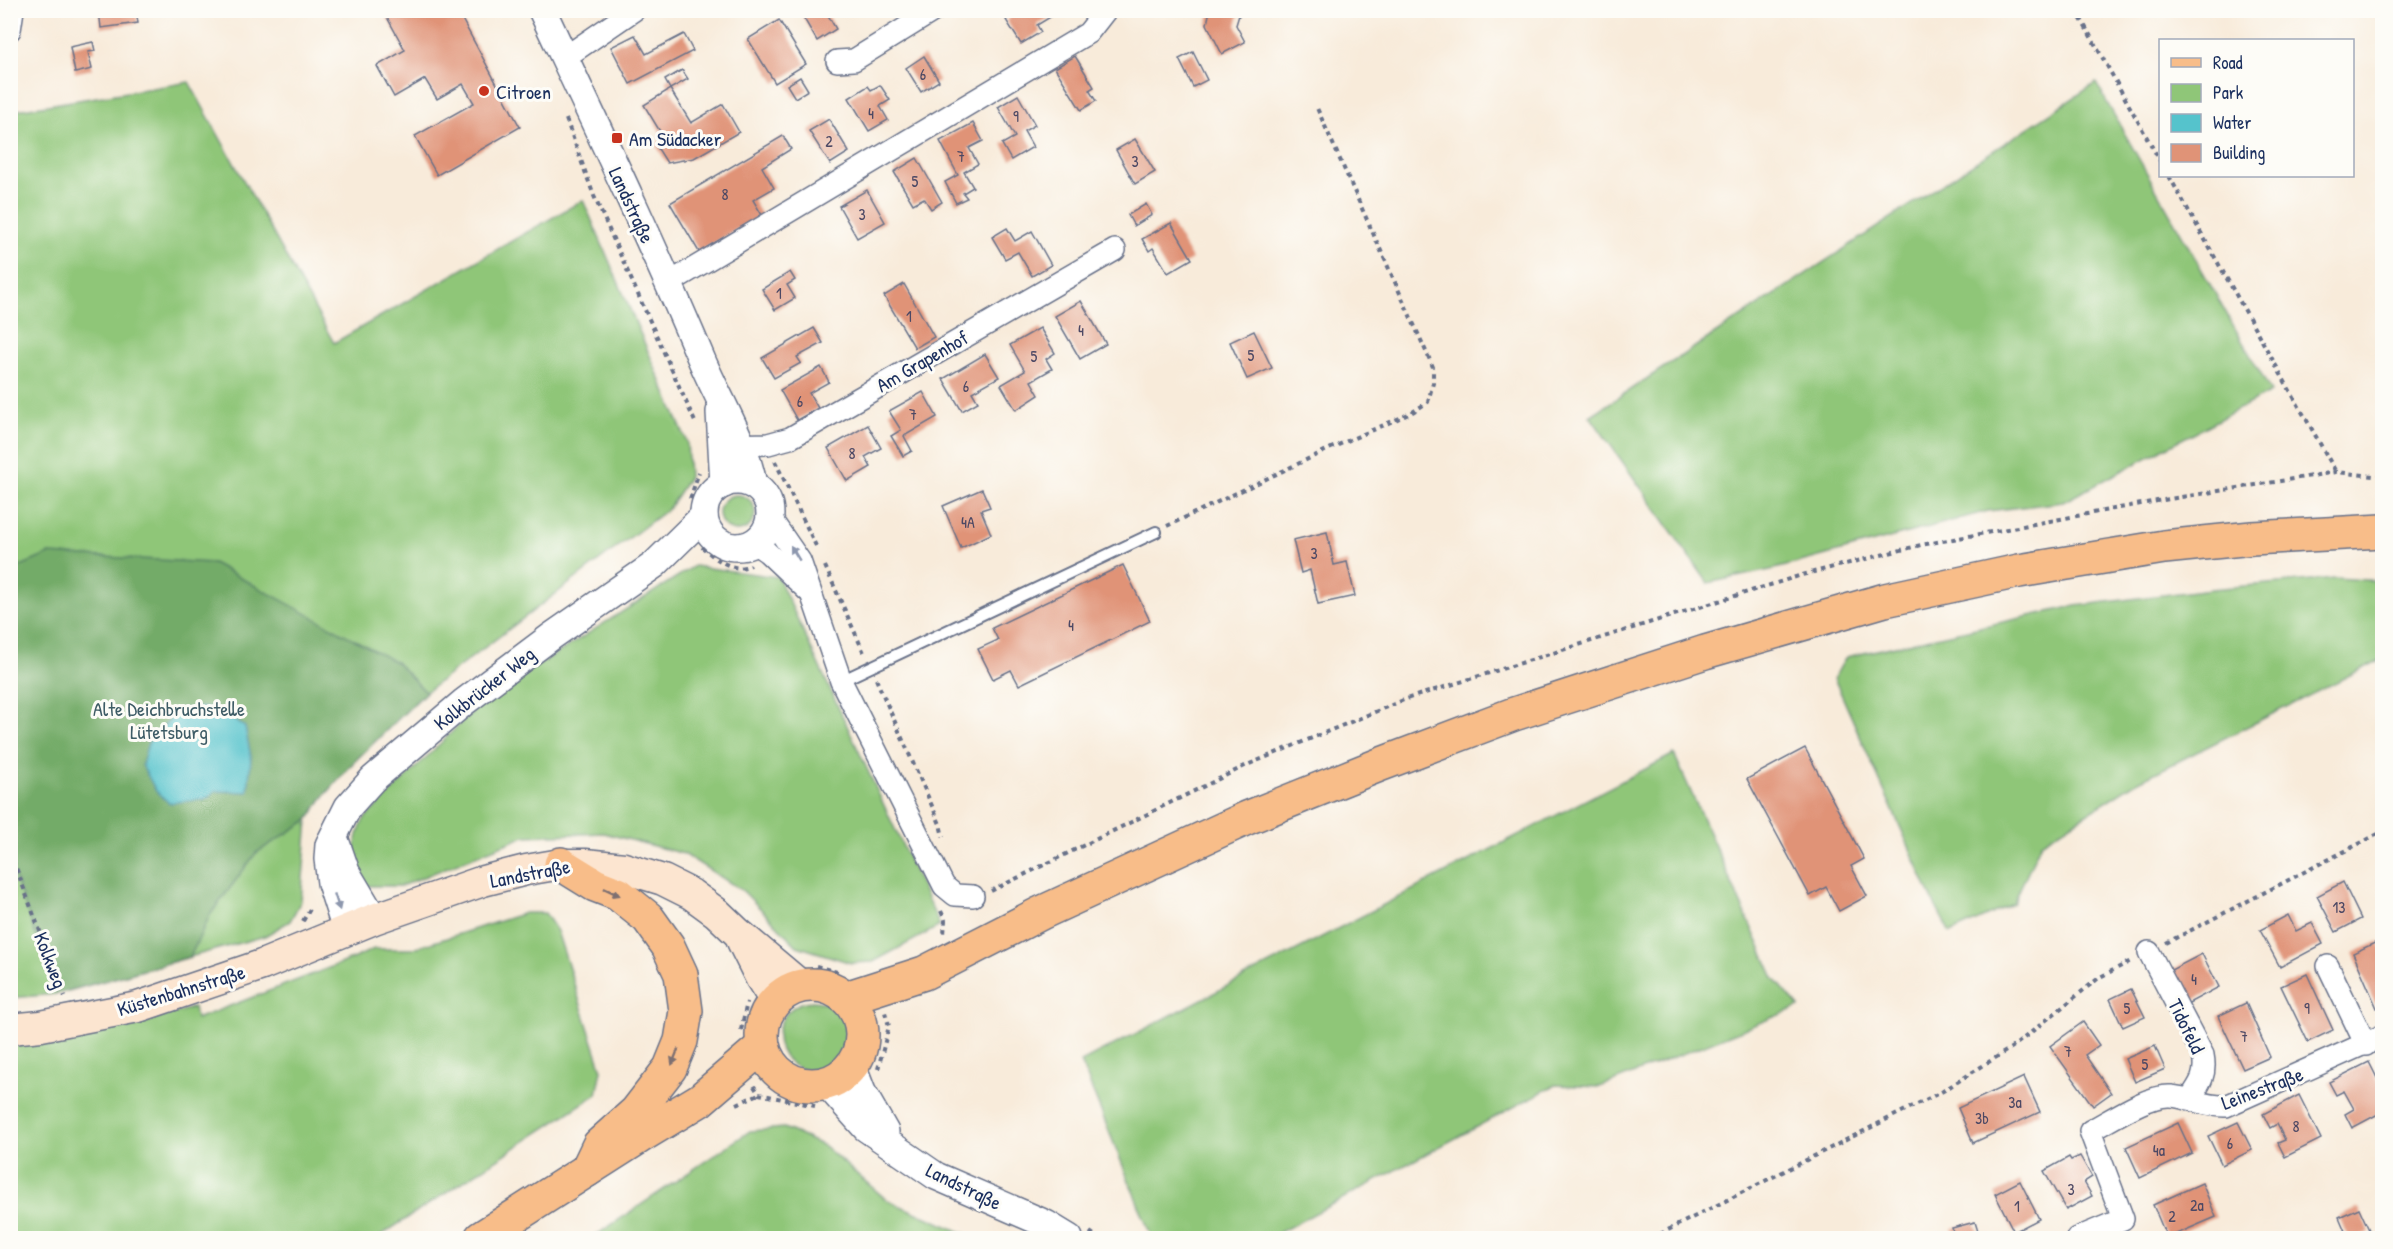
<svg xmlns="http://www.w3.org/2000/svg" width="2393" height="1249" viewBox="0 0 2393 1249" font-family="'Patrick Hand',sans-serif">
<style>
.green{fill:#8fc678;stroke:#557a6b;stroke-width:1.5}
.forest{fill:#73ab68;stroke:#476d63;stroke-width:1.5}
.water{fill:#55c3cc;stroke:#387995;stroke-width:1.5}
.building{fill:#e09377}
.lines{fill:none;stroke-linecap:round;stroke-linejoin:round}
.service-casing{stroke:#687189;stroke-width:14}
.minor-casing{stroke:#687189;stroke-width:24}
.tertiary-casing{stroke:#687189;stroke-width:30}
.secondary-casing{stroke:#687189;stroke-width:33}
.primary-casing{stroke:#687189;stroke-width:36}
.path{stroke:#687189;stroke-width:4;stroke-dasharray:4.5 4.5;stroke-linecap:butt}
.service{stroke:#fff;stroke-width:10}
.minor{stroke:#fff;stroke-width:21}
.tertiary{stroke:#fff;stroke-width:27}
.secondary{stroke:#fce5d0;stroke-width:30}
.primary{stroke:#f8bd89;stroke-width:33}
.oneway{fill:#8d97ae}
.oneway2{fill:#7e6f71}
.poi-dot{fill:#c8321e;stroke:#fdfcf7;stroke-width:2}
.labels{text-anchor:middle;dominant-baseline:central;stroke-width:6;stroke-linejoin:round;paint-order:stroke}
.number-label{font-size:16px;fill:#4c4864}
.poi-label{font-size:20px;fill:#1b2f5e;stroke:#fdfcf7;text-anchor:start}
.street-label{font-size:20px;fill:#1b2f5e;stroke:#fdfcf7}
.park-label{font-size:20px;fill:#3e5c66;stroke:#fdfcf7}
</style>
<rect width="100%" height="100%" fill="#fdfcf7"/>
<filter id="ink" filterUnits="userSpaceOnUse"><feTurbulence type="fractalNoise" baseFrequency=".0167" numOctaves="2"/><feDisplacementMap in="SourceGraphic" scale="12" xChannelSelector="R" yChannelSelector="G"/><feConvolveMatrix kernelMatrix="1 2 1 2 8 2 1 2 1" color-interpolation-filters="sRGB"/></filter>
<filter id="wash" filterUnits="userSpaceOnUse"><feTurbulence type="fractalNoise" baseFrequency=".008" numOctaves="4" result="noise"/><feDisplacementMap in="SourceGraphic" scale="24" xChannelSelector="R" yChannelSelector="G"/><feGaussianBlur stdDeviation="1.35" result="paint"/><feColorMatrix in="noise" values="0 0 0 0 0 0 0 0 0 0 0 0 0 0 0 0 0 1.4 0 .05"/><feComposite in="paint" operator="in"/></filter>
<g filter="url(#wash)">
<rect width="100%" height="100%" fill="#f8ebda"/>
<g class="green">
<path d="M189,82l145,261 249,-143 104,242 2,35 -20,31 -243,184 -73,71 -32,37 -13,20 -7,81 -11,20 -25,15 -208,58 -46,4v-887z"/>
<path d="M2096,83l175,309 -208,110 -75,9 -213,58 -67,14 -118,-167z"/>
<circle cx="737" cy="513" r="18"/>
<path d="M694,566l84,11 162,349 -67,36 -22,1 -54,-17 -54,-55 -59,-37 -80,-21 -79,3 -124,50h-37c-10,-28 -13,-39 0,-67l121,-120z"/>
<path d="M2335,578l47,3v78l-247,124 -94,60 -28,61 -63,29 -16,-30 -100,-225 12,-21 229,-51 136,-17z"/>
<path d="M1674,754l100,224 25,29 -199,80 -45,-2 -286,153h-117l-71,-176z"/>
<path d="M525,913h20l12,18 45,139 -5,24 -220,144h-366v-194l135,-22 48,-15 2,12 156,-60 22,-10h38z"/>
<circle cx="813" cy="1036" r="35"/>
<path d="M784,1128l40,18 63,54 88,38h-383l158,-107z"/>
</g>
<path class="forest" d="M49,554l164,9 183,99 30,30 -73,71 -32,37 -13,20 -52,33 -46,62 -20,42 -133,37 -46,-127v-297z"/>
<path class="water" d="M213,707l32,20 6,30 -3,35 -32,-1 -10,8 -37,4 -13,-12 -14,-26 6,-22 32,-34z"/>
<g id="blocks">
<g class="building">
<path d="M99,10h37l2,13 -37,5z"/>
<path d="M383,10h44l3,6 8,-6h19l63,117 -83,48 -22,-39 59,-33 -11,-19 -26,15 -12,-20 -31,18 -17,-31 28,-16z"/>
<path d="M799,10h26l11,19 -19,12z"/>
<path d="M1021,10h27l4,6 -15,9 4,7 -20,12 -15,-24z"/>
<path d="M1210,10h37l-8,5 -3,10 9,17 -23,12 -15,-30z"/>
<path d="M779,20l27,44 -31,19 -27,-44z"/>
<path d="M684,34l9,17 -63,33 -19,-37 24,-12 11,19z"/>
<path d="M93,42l2,9 -7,1 4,17 -17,4 -5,-26z"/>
<path d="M1193,52l14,28 -14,7 -14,-28z"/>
<path d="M924,56l15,25 -18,11 -15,-24z"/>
<path d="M1075,56l19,31 -5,3 7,11 -15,9 -26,-42z"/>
<path d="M682,70l6,9 -18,10 -5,-9z"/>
<path d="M800,77l8,13 -13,8 -8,-13z"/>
<path d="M880,85l10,15 -10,6 8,14 -19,11 -20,-33 19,-12 3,4z"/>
<path d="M670,89l21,34 32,-19 16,28 -45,26 -27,5 -12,-19 9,-6 -20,-33z"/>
<path d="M1018,95l17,30 -11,6 9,16 -22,13 -9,-16 13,-7 -17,-30z"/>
<path d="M829,119l20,33 -19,12 -21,-33z"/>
<path d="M973,123l10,18 -14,7 9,16 -14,8 9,15 -10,6 4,5 -11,5 -11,-21 13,-7 -18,-34z"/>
<path d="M783,136l8,13 -29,18 12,21 -21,12 9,15 -63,37 -29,-49z"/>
<path d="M1135,139l20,33 -20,12 -19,-34z"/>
<path d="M917,158l25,44 -11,7 -7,-11 -11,6 -19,-32z"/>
<path d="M867,190l18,32 -28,16 -18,-32z"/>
<path d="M1146,204l6,11 -18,11 -6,-11z"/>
<path d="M1171,223l21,36 -24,14 -15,-25 -4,3 -7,-12z"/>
<path d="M1007,228l8,13 17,-10 19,34 -19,11 -14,-24 -13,7 -13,-22z"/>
<path d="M790,272l5,8 -8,5 8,13 -20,12 -13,-21z"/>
<path d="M904,284l30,53 -19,11 -31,-52z"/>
<path d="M1081,301l25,43 -26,15 -25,-43z"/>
<path d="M814,328l9,15 -26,14 4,6 -27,15 -12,-20z"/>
<path d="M1040,328l15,25 -9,6 6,10 -21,12 8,14 -23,15 -15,-25 24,-14 -15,-26z"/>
<path d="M1254,331l18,37 -25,11 -17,-37z"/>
<path d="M985,354l14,23 -27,15 6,10 -16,9 -19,-32z"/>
<path d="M821,367l8,15 -20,11 9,15 -21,12 -17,-30z"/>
<path d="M923,392l14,25 -33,19 8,15 -9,5 -12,-20 10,-6 -12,-19z"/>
<path d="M868,425l13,23 -16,9 6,10 -24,14 -19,-33z"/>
<path d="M982,489l8,18 -9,3 10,24 -30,14 -18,-42z"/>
<path d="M1327,532l7,33 13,-3 8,34 -37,8 -8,-34 -9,3 -8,-33z"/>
<path d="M1123,565l27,56 -131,64 -8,-15 -18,9 -15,-30 20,-9 -6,-12z"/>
<path d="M1805,748l59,111 -13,7 16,30 -28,15 -13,-24 -16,9 -63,-117z"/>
<path d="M2343,882l18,37 -25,13 -19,-36z"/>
<path d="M2288,915l8,16 16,-8 11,21 -43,23 -20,-37z"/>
<path d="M2379,941l3,8v57l-5,2 -24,-55z"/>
<path d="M2202,954l17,33 -32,17 -18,-33z"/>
<path d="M2307,974l26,56 -25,12 -27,-56z"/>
<path d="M2131,989l14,28 -22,10 -13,-28z"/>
<path d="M2246,1003l24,54 -27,12 -25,-53z"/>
<path d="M2083,1022l16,23 -14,10 26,38 -18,13 -43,-60z"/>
<path d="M2155,1046l10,23 -30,13 -10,-23z"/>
<path d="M2369,1062l13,26v24l-30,16 -7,-14 9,-5 -10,-18 -8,4 -7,-13z"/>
<path d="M2024,1077l16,35 -67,31 -15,-35z"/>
<path d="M2299,1095l22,44 -36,18 -7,-14 7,-3 -8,-16 -7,4 -7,-14z"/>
<path d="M2238,1122l14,28 -30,15 -14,-29z"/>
<path d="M2178,1123l14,30 -52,25 -14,-31z"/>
<path d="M2080,1156l12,21 -8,5 8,14 -26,14 -22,-39 25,-14 2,3z"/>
<path d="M2020,1181l19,38 -25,13 -19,-38z"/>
<path d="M2202,1183l14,34 -49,21 -14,-33z"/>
<path d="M2359,1208l11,24 -16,6h-6l-9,-21z"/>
<path d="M1975,1222l5,16h-25l-3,-10z"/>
</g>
</g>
</g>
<g filter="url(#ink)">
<use href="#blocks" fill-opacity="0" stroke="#687189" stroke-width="1.5"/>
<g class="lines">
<g class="service-casing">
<path id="service" d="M841,681l315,-149"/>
</g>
<g class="minor-casing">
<g id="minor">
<path d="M10,30l3,-20"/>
<path d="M564,58l70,-48"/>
<path d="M837,61l17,-1 81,-50"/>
<path d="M669,283l419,-250 18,-23"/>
<path d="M727,445l41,-1 22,-6 325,-188"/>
<path d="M771,519l29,42 41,120 103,205 11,9 18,1"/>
<path d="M754,543l13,9 41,39"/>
<path d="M2149,952l54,103c4,20 -3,29 -14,45"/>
<path d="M2328,966l38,79"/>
<path d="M2077,1238l46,-19 -33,-88c21,-11 59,-37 81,-35 20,2 35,11 55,10l156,-70"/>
</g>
</g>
<g class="tertiary-casing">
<g id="tertiary">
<path d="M542,10c55,117 111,234 161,353 17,39 42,79 50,121"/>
<path d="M720,412l4,72"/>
<circle cx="737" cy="514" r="33"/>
<path d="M336,843l10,29 28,47"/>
<path d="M346,930l-15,-47 -3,-24 1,-14 19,-38 25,-28 91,-77 88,-66 102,-71 50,-49"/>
<path d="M852,1066l10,26 23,40"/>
<path d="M826,1083l40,45 70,48 110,48 23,14"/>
</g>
</g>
<g class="secondary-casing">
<g id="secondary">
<path d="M742,941l19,38 14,22"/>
<path d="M10,1029l31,-3 97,-19 124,-42 112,-46 109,-38 43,-11 35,-6h24l39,4 39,12 28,14 26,19 21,20 63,53"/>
</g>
</g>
<g class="primary-casing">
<g id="primary">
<path d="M561,864l34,21 23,9 30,24 20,28 13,28 5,37 -5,30 -11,27 -34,44 -37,33 -12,25"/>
<circle cx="812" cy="1035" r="50"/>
<path d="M846,998l78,-25 117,-60 206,-95 132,-53 135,-51 191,-62 180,-52 134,-29 145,-24 88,-9 130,-7"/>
<path d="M481,1238l161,-103 58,-35 63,-54"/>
</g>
</g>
<g class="path">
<path d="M2076,10l84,151"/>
<path d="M566,119l28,77 102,228"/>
<path d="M2169,176l167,296"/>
<path d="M775,461l41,85"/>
<path d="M690,499l9,-27"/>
<path d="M1167,526l162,-77 82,-36 17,-11 5,-19v-16l-117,-261"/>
<path d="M702,547c13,11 31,27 49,18"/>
<path d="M825,566l40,89"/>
<path d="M876,679l64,145 3,13"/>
<path d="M10,852l55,145"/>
<path d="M991,891l256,-126 159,-66 396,-124 119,-30 236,-44 179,-29 46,5"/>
<path d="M941,911l4,9 -1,15"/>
<path d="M303,921l7,-12"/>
<path d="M2166,943l216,-111"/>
<path d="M816,966l25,7"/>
<path d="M741,1030l6,-28"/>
<path d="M878,1069l11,-43 -4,-14"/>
<path d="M754,1086l5,8 56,12"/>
<path d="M737,1104l22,-10"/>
<path d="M1090,1232l8,6"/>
<path d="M1652,1238l291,-147 71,-45 86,-69 33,-17"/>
</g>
<use href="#service" class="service"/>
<use href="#minor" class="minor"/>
<use href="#tertiary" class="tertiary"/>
<use href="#secondary" class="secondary"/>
<use href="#primary" class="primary"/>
</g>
<defs><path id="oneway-solid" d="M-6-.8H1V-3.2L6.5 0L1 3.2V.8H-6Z" transform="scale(1.5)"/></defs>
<g class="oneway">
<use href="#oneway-solid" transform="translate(795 553) rotate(-121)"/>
<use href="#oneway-solid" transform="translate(337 902) rotate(72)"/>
</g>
<g class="oneway2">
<use href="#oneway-solid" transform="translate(612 892) rotate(25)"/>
<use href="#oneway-solid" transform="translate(675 1057) rotate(112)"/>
</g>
</g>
<g class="poi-dot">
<circle cx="484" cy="91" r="6"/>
<rect x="611" y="132" width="12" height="12" rx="3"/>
</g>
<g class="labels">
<g class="number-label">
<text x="923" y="74">6</text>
<text x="871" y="113">4</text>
<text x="1016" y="116">9</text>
<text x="829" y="141">2</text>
<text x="961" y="156">7</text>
<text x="1135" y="161">3</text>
<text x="915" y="181">5</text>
<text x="725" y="194">8</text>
<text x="862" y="214">3</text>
<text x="779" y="293">1</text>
<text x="909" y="316">1</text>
<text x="1081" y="330">4</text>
<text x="1251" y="355">5</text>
<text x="1034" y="356">5</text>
<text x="966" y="386">6</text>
<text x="800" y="401">6</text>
<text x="913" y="414">7</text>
<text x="852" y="453">8</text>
<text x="968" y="522">4A</text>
<text x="1314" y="553">3</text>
<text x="1071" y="625">4</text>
<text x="2339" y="907">13</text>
<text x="2194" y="979">4</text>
<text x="2127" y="1008">5</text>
<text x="2307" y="1008">9</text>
<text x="2244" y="1036">7</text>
<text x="2068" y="1051">7</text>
<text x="2145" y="1064">5</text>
<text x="2015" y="1102">3a</text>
<text x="1982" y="1118">3b</text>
<text x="2296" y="1126">8</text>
<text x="2230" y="1143">6</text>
<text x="2159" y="1150">4a</text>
<text x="2071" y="1189">3</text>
<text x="2197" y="1205">2a</text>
<text x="2017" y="1206">1</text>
<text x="2172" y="1216">2</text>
</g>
<g class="poi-label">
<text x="496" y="91">Citroen</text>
<text x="629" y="138">Am Südacker</text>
</g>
<g class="street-label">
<text transform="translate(632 205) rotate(65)">Landstraße</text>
<text transform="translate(922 361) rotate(-30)">Am Grapenhof</text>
<text transform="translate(484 688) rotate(-38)">Kolkbrücker Weg</text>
<text transform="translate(530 873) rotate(-11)">Landstraße</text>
<text transform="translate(51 960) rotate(69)">Kolkweg</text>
<text transform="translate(181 990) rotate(-17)">Küstenbahnstraße</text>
<text transform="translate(2187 1026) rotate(64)">Tidofeld</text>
<text transform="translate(2262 1088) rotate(-21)">Leinestraße</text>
<text transform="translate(964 1186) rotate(26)">Landstraße</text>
</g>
<g class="park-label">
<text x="169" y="708">Alte Deichbruchstelle<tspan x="169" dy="23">Lütetsburg</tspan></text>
</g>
</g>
<rect width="2393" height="1249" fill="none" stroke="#fdfcf7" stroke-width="36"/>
<rect x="2159" y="39" width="195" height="138" fill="#fdfcf7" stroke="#a3aaba" stroke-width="1.5"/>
<rect x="2171" y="58" width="30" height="9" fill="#f8bd89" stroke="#a3aaba" stroke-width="1.5"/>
<text x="2213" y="69" font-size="18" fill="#1b2f5e">Road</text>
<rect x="2171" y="84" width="30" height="18" fill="#8fc678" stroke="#a3aaba" stroke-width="1.5"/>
<text x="2213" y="99" font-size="18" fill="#1b2f5e">Park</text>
<rect x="2171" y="114" width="30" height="18" fill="#55c3cc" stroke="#a3aaba" stroke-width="1.5"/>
<text x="2213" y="129" font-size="18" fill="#1b2f5e">Water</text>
<rect x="2171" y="144" width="30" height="18" fill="#e09377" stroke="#a3aaba" stroke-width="1.5"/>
<text x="2213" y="159" font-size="18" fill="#1b2f5e">Building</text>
</svg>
